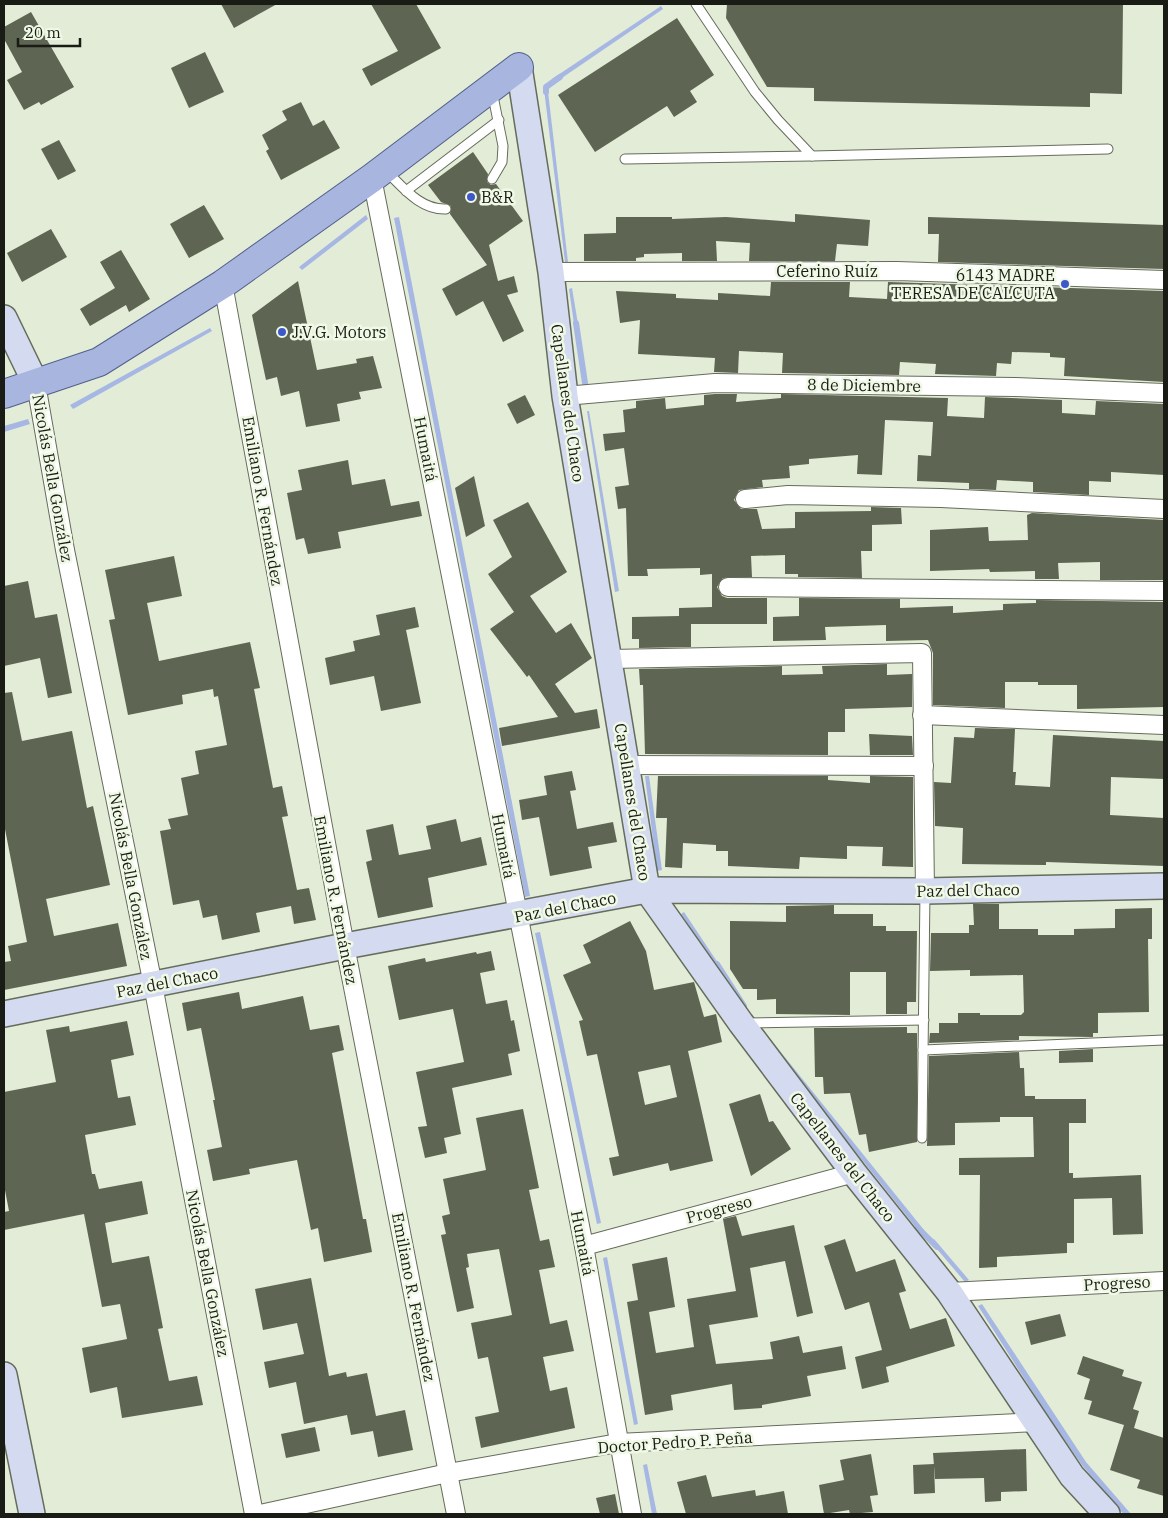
<svg xmlns="http://www.w3.org/2000/svg" width="1168" height="1518" viewBox="0 0 1168 1518" font-family="'IBM Plex Serif',serif">
<style>
.water{fill:#a7b7e3}
.lines{fill:none;stroke-linecap:round;stroke-linejoin:round}
.stream{stroke:#a7b7e3;stroke-width:6}
.building{fill:#5e6553;fill-rule:evenodd}
.lane-casing{stroke:#656c5b;stroke-width:11}
.street-casing{stroke:#656c5b;stroke-width:20}
.secondary-casing{stroke:#656c5b;stroke-width:28}
.primary-casing{stroke:#50608b;stroke-width:30}
.lane{stroke:#fff;stroke-width:9}
.street{stroke:#fff;stroke-width:18}
.secondary{stroke:#d4daef;stroke-width:25}
.primary{stroke:#a8b5df;stroke-width:28}
.poi-dot{fill:#3e58ca;stroke:#f0f9e5;stroke-width:2}
.labels{text-anchor:middle;dominant-baseline:central;stroke-width:5;stroke-linejoin:round;paint-order:stroke}
.poi-label{font-size:16px;fill:#191c15;stroke:#f0f9e5;text-anchor:start}
.street-label{font-size:16px;fill:#191c15;stroke:#f0f9e5}
</style>
<rect width="100%" height="100%" fill="#e3ecd7"/>
<g class="water">
<path d="M661,6l2,3 -110,75 -1,-5z"/>
<path d="M547,83l21,179h-3l-21,-173z"/>
<path d="M366,215l2,4 -66,51 -3,-3z"/>
<path d="M399,217l131,679 -5,1 -131,-679z"/>
<path d="M572,288l7,42 -4,1 -6,-42z"/>
<path d="M210,328l2,3 -139,78 -3,-4z"/>
<path d="M587,411h2l30,180 -4,1z"/>
<path d="M28,419l2,5 -26,8v-6z"/>
<path d="M645,776h4l13,94 -5,1z"/>
<path d="M684,912l38,57 -3,2 -38,-57z"/>
<path d="M540,932l61,291 -4,1 -62,-291z"/>
<path d="M763,1030l161,200 -3,4 -161,-202z"/>
<path d="M934,1239l35,41 -4,2 -34,-40z"/>
<path d="M607,1257l31,167 -4,1 -31,-167z"/>
<path d="M982,1304l104,158 45,52h-7l-5,-4 -37,-45 -27,-38 -77,-121z"/>
<path d="M647,1464l10,50h-5l-9,-49z"/>
</g>
<g class="lines">
<g class="stream">
<path d="M546,92v-5l14,-10"/>
<path d="M576,323l9,60"/>
<path d="M717,964l27,42"/>
<path d="M918,1228l19,19"/>
</g>
</g>
<g class="building">
<path d="M221,4h56l-43,24z"/>
<path d="M371,4h45l25,44 -70,38 -9,-17 36,-18z"/>
<path d="M727,4h396l-1,90 -32,-1v14l-276,-6v-13l-47,-1 -41,-69z"/>
<path d="M31,12l43,75 -33,18 -2,-3 -15,8 -17,-30 15,-8 -18,-33v-12z"/>
<path d="M677,18l37,57 -24,16 7,11 -23,15 -7,-11 -72,46 -37,-57z"/>
<path d="M205,52l19,40 -35,16 -18,-40z"/>
<path d="M301,102l12,24 11,-6 16,28 -59,32 -15,-29 3,-2 -7,-14 25,-15 -5,-9z"/>
<path d="M59,140l17,31 -18,9 -17,-31z"/>
<path d="M473,152l15,22 -1,8 4,3 5,-1 27,37 -34,24 9,36 16,-5 4,16 -11,3 17,36 -21,11 -20,-41 -27,15 -14,-27 45,-24 -37,-51 1,-8 -10,-4 -13,-17z"/>
<path d="M204,205l20,34 -35,19 -19,-34z"/>
<path d="M795,214l75,6 -2,26 -31,-2 -2,17h-86l1,-18 -34,-2 1,20h-35v-8l-38,1v3l-8,1v3h-52v-27l32,-1v-16h56v2l54,-2 69,5z"/>
<path d="M928,217l236,8v44l-226,-7 1,-28h-11z"/>
<path d="M51,229l16,28 -45,25 -15,-29z"/>
<path d="M121,250l29,49 -21,13 -3,-7 -36,21 -10,-17 35,-21 -15,-26z"/>
<path d="M298,281l19,89 40,-7 -1,-4 17,-3 9,32 -23,4 2,7 -24,5 3,17 -34,6 -7,-36 -18,5 -4,-19 -11,3 -14,-65z"/>
<path d="M771,282h79l-1,15 38,2 1,-17 276,9v91l-100,-6 1,-18 -15,-1v-4l-38,-1 -1,12 -14,-1 -1,13 -61,-2 1,-10 -36,-2 -1,13 -117,-2 1,-20 -44,-2 -1,22 -24,-1 1,-14 -77,-4 2,-34 -20,3 -4,-32 60,3v4l42,2v-7l52,3z"/>
<path d="M715,394h22l-1,8 45,-4v-4l167,4 -1,18 37,2 1,-21 77,3v13l33,2 1,-14 68,3v71l-53,-3v10l-22,-1v14l-56,-3v-10l-36,-2 -1,10 -27,-1v-6l-52,-2 1,-26 13,1 2,-34 -48,-2 -3,55 -25,-1 1,-19 -49,4v5l-20,2 1,12 -28,2 1,7 -24,3 -5,10 7,9h16l5,20 33,-1v-16l76,-1v-4l30,1 1,16 -30,1v26h-11l1,27 -64,-1v-3h-13v-19l-34,1 1,21 -29,1 -6,9 5,9 5,2h40v26h-76v23l-52,1v-9h-7v-22l47,-1v-8l33,-1v-33l-12,1v-7l-53,1 1,7h-20l-2,-68 -8,1 -3,-22 14,-2 -5,-37 -19,3 -2,-17 22,-2 -2,-22 13,-2v-7l29,-3 1,11 38,-4v-10z"/>
<path d="M525,395l10,20 -18,9 -10,-20z"/>
<path d="M348,460l4,25 33,-6 6,27 28,-5 3,15 -84,16 3,16 -33,6 -4,-16 -8,2 -9,-47 15,-3 -4,-20z"/>
<path d="M474,476l11,50 -19,11 -11,-49z"/>
<path d="M528,502l39,70 -37,24 26,37 15,-10 21,35 -37,26 20,29 22,-4 3,19 -98,18 -3,-18 59,-11 -29,-42 -2,2 -37,-48 24,-17 -26,-38 24,-17 -19,-37z"/>
<path d="M1032,513l132,7v60h-64v-18l-42,1 1,16h-24v-8l-45,1 -1,-3 -59,2v-41l58,-3 1,14 39,-1 -1,-25z"/>
<path d="M174,556l8,40 -35,7 12,58 91,-19 10,46 -6,1 19,99 9,-2 6,30 -6,1 15,73 12,-2 7,32 -22,4 -3,-18 -35,7 4,19 -38,8 -5,-25 -14,3 -4,-18 -26,5 -13,-74 11,-2 -3,-10 20,-4 -7,-37 18,-4 -4,-23 32,-6 -9,-49 -4,1 -1,-8 -31,6 1,9 -55,11 -19,-95 6,-1 -10,-49z"/>
<path d="M28,581l7,37 22,-4 15,79 -24,5 -8,-40 -36,8v-80z"/>
<path d="M799,598l101,1v9l53,-2v7l50,-3v-6l33,-1v-3l128,2v105l-87,2v-24h-39v-3h-33v26l-72,-3v-52l-5,-13 -42,1v-16l-61,2 1,13 -53,1v-24l26,-1z"/>
<path d="M415,607l4,20 -13,3 15,73 -40,8 -7,-35 -44,9 -5,-27 30,-7 -2,-10 27,-6 -4,-20z"/>
<path d="M887,664v11l25,-1v33l-67,2v23h-17v23l-183,-1 -2,-69h-3l-1,-16 143,-3v9l41,-1 -1,-8z"/>
<path d="M12,692l10,49 50,-10 15,77 6,-2 17,79 -64,14 8,37 64,-13 9,43 -123,24v-28l7,-1 -3,-15 19,-4 -23,-118v-131z"/>
<path d="M975,728l40,1 -2,43h3l-1,13 35,2 3,-52 111,6v38l-53,-2 -1,38 54,3v48l-118,-4v3l-84,-1 1,-36 -28,-2 -1,-44 17,1 3,-46 20,1z"/>
<path d="M869,734l43,2 1,19h-43z"/>
<path d="M572,771l4,19 -6,1 7,38 36,-7 4,20 -29,5 4,21 -42,8 -11,-59 -17,3 -3,-20 28,-5 -3,-19z"/>
<path d="M658,776h170v4l42,3v-7l43,1v90l-31,-1 1,-19 -36,-1v13l-47,-2 -1,12 -71,-3v-15h-12v-6l-33,-2 -1,25 -17,-1 2,-49h-11z"/>
<path d="M456,819l5,23 20,-5 6,28 -59,13 5,29 -55,11 -12,-56 6,-2 -6,-30 27,-6 6,31 32,-6 -5,-23z"/>
<path d="M973,904h26v25h39v6h36v-6l41,-1v-19l37,-1v31h-4l1,73 -51,1v20h-5v4l-74,-1v4l-90,3 1,-10h9v-10h19v-10h22v2h41l3,-3 -1,-37 -53,1v-6l-40,1 1,-38h38v-8h5z"/>
<path d="M834,905v9h39v12h13v5h31l-1,71h-9v12h-21v-42h-36v43l-74,-1v-15l-19,1v-11h-14l-13,-20v-48l56,1v-16z"/>
<path d="M630,921l16,30 8,39 40,-8 10,35 12,-3 6,28 -34,9 25,110 -43,10 -2,-8 -55,13 -4,-18 10,-2 -22,-102 -10,2 -8,-35 4,-1 -20,-45 28,-12 -8,-18zM670,1065l7,32 -32,8 -7,-33z"/>
<path d="M491,951l4,19 -15,3 6,31 21,-4 4,21 3,-1 6,31 -12,3 4,21 -60,13 9,46 -17,4 3,15 -22,5 -7,-31 9,-1 -11,-54 48,-10 -11,-53 -54,11 -11,-54 37,-8 1,4 50,-10 1,2z"/>
<path d="M239,992l3,17 61,-13 7,34 29,-5 5,25 -12,3 31,166h3l6,33 -48,10 -6,-34 -7,2 -14,-70 -48,9 1,5 -37,7 -6,-31 15,-3 -9,-47h2l-14,-72 -14,3 -5,-28z"/>
<path d="M127,1021l7,34 -23,5 7,38 12,-2 6,29 -51,10 7,39h3l4,15 43,-8 6,33 -43,9 7,40 37,-7 14,72 -5,1 11,52 28,-5 6,29 -81,13 -5,-31 -27,6 -8,-45 45,-9 -7,-35 -18,3 -18,-93 -80,16v-18l5,-1 -5,-26v-93l52,-10 -10,-52 23,-4 1,6z"/>
<path d="M907,1027v6h10v109l-48,10 -3,-18 -7,1 -9,-42 -26,1 -1,-17h-8l-1,-49z"/>
<path d="M1093,1049v13l-34,1v-12z"/>
<path d="M1019,1052l1,16h4l1,28h10v3h51v24h-17v50h4v5l68,-3 2,59 -30,1 -1,-37 -38,1v44h-7v10l-70,4v10l-18,1 1,-93h-21v-17l75,-1 -1,-40h-33v5l-45,1v22l-28,1 2,-90z"/>
<path d="M760,1094l9,28 4,-1 18,28 -40,27 -22,-72z"/>
<path d="M523,1109l16,79 -10,2 11,51 9,-2 6,28 -16,3 11,54 17,-4 7,31 -31,6 7,34 17,-4 8,41 -94,20 -6,-31 24,-5 -11,-55 -10,2 -7,-36 41,-8 -13,-66 -32,5 2,13 -3,1 8,40 -17,4 -16,-77 5,-1 -4,-18 8,-2 -7,-35 43,-9 -10,-52z"/>
<path d="M736,1216l6,20 52,-11 19,88 -16,4 -12,-56 -35,7 8,49 -49,8 7,39 57,-5 -3,-17 29,-6 4,17 39,-7 4,23 -39,7 4,20 -49,9v3l-28,2 -2,-26 -61,11 2,15 -28,5 -18,-113 11,-2 -6,-36 35,-7 8,50 -26,5 7,41 38,-6 -7,-48 49,-8 -13,-72z"/>
<path d="M845,1239l11,33 39,-13 11,32 -7,2 11,36 36,-11 9,28 -69,21 3,15 -27,7 -7,-32 27,-7 -13,-48 -24,8 -21,-64z"/>
<path d="M311,1278l18,98 17,-4 1,5 20,-4 9,43 29,-6 8,40 -35,7 -5,-26 -22,4 -4,-20 -43,9 -8,-42 -27,6 -5,-26 40,-8 -7,-31 -34,7 -8,-41z"/>
<path d="M1060,1314l6,22 -35,9 -6,-23z"/>
<path d="M1083,1356l41,14 -2,6 20,6 -9,27 6,2 -5,17 30,10v58l-27,-8 3,-8 -30,-10 14,-45 -36,-11 4,-13 -8,-2 6,-20 -13,-5z"/>
<path d="M315,1427l5,24 -34,7 -5,-24z"/>
<path d="M1026,1449l1,42 -26,1v9l-16,1 -1,-24 -49,1 -2,-26z"/>
<path d="M871,1454l7,41 -8,1 3,16 -23,2 -1,-4 -25,4 -5,-29 25,-5 -4,-20z"/>
<path d="M934,1464l1,29 -21,1 -1,-29z"/>
<path d="M706,1475l6,22 43,-7 1,6 28,-5 4,23h-102l-9,-32z"/>
<path d="M615,1494l4,20h-19l-4,-16z"/>
</g>
<g class="lines">
<g class="lane-casing">
<g id="lane">
<path d="M696,4l59,88 23,28 34,36 296,-7"/>
<path d="M492,91l11,55 -1,16 -10,17"/>
<path d="M625,159l187,-3"/>
<path d="M386,171c17,16 34,39 60,38"/>
<path d="M406,191l93,-71"/>
<path d="M746,1023l178,-3"/>
<path d="M923,1050l241,-10"/>
<path d="M922,1138l3,-247"/>
</g>
</g>
<g class="street-casing">
<g id="street">
<path d="M372,178l212,1068 48,268"/>
<path d="M551,272l346,-1 267,9"/>
<path d="M223,284l122,662 111,568"/>
<path d="M36,384l29,166 88,435 101,529"/>
<path d="M565,396l150,-13 300,4 149,6"/>
<path d="M745,499l43,-4 153,3 223,11"/>
<path d="M728,587l436,4"/>
<path d="M610,659l312,-6 3,238"/>
<path d="M922,715l242,10"/>
<path d="M628,765l296,1"/>
<path d="M584,1246l270,-73"/>
<path d="M949,1292l215,-11"/>
<path d="M260,1514l188,-41 170,-30 419,-21"/>
</g>
</g>
<g class="secondary-casing">
<g id="secondary">
<path d="M519,67l32,205 14,124 82,494 94,133 113,150 95,119 123,184 35,38"/>
<path d="M4,318l32,66"/>
<path d="M4,1014l341,-68 302,-56 278,1 239,-5"/>
<path d="M4,1375l28,139"/>
</g>
</g>
<g class="primary-casing">
<path id="primary" d="M4,394l95,-32 124,-78 149,-106 147,-111"/>
</g>
<use href="#lane" class="lane"/>
<use href="#street" class="street"/>
<use href="#secondary" class="secondary"/>
<use href="#primary" class="primary"/>
</g>
<g class="poi-dot">
<circle cx="471" cy="197" r="5"/>
<circle cx="1065" cy="284" r="5"/>
<circle cx="282" cy="332" r="5"/>
</g>
<g class="labels">
<g class="poi-label">
<text x="481" y="197">B&amp;R</text>
<text x="1055" y="275" text-anchor="end">6143 MADRE<tspan x="1055" dy="18">TERESA DE CALCUTA</tspan></text>
<text x="292" y="332">J.V.G. Motors</text>
</g>
<g class="street-label">
<text x="827" y="271">Ceferino Ruíz</text>
<text transform="translate(864 385) rotate(1)">8 de Diciembre</text>
<text transform="translate(568 403) rotate(82)">Capellanes del Chaco</text>
<text transform="translate(426 449) rotate(79)">Humaitá</text>
<text transform="translate(53 478) rotate(80)">Nicolás Bella González</text>
<text transform="translate(263 501) rotate(80)">Emiliano R. Fernández</text>
<text transform="translate(633 802) rotate(81)">Capellanes del Chaco</text>
<text transform="translate(504 846) rotate(79)">Humaitá</text>
<text transform="translate(131 876) rotate(79)">Nicolás Bella González</text>
<text transform="translate(968 890) rotate(-1)">Paz del Chaco</text>
<text transform="translate(336 900) rotate(79)">Emiliano R. Fernández</text>
<text transform="translate(565 907) rotate(-11)">Paz del Chaco</text>
<text transform="translate(167 982) rotate(-11)">Paz del Chaco</text>
<text transform="translate(843 1157) rotate(52)">Capellanes del Chaco</text>
<text transform="translate(719 1209) rotate(-15)">Progreso</text>
<text transform="translate(583 1243) rotate(79)">Humaitá</text>
<text transform="translate(208 1273) rotate(79)">Nicolás Bella González</text>
<text transform="translate(1117 1283) rotate(-3)">Progreso</text>
<text transform="translate(414 1297) rotate(79)">Emiliano R. Fernández</text>
<text transform="translate(675 1442) rotate(-4)">Doctor Pedro P. Peña</text>
</g>
</g>
<rect width="1168" height="1518" fill="none" stroke="#191c15" stroke-width="10"/>
<path d="M18 38v8h62v-8" fill="none" stroke="#191c15" stroke-width="2.5"/>
<text x="25" y="38" font-size="15" fill="#191c15" stroke="#f0f9e5" stroke-width="4" paint-order="stroke">20 m</text>
</svg>
